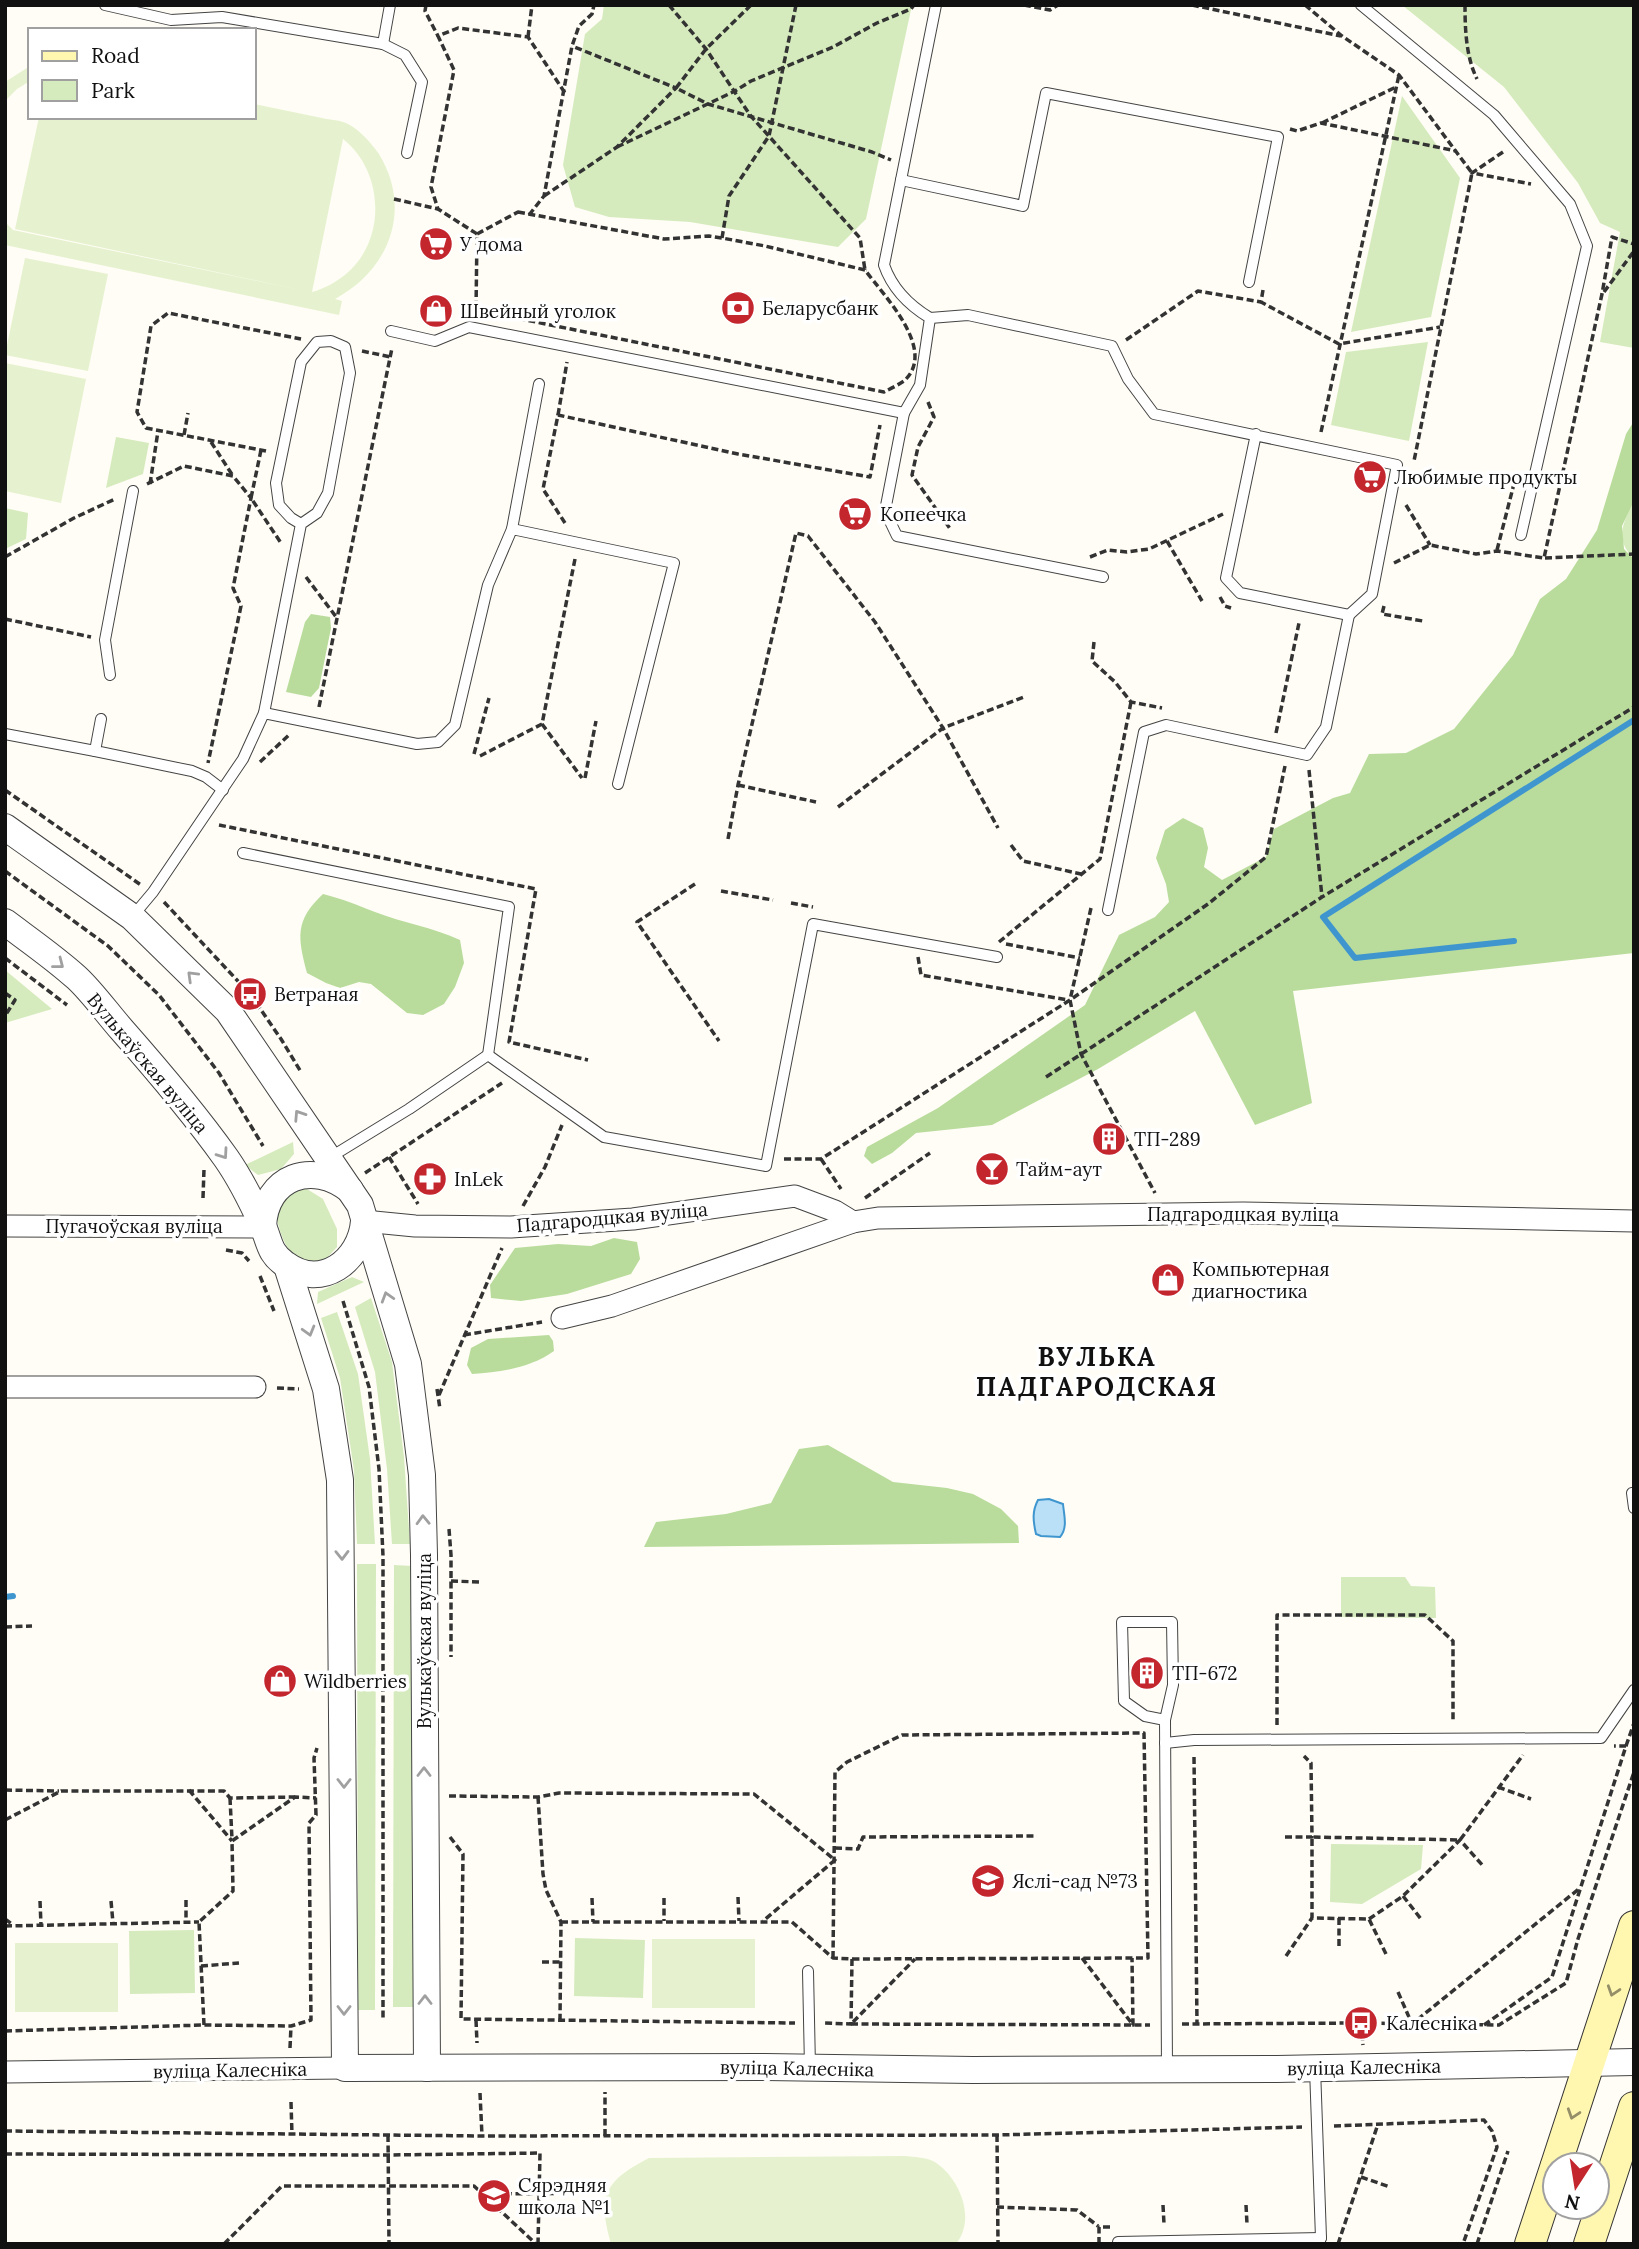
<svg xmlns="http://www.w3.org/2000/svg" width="1639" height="2249" viewBox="0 0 1639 2249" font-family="Lora,serif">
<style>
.green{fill:#d5ebbd}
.forest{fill:#b9dc9c}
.pitch{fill:#e6f2cf;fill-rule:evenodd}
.water{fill:#b9e0f7;stroke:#3f96cf;stroke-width:2}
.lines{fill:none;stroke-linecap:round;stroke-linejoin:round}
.stream{stroke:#3f96cf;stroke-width:6}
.service-casing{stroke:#444;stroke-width:12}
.minor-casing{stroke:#444;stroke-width:23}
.tertiary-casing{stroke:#444;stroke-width:28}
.secondary-casing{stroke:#333;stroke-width:32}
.path{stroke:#333;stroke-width:3.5;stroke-dasharray:7 3.5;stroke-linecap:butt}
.service{stroke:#fff;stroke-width:10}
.minor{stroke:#fff;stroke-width:21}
.tertiary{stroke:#fff;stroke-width:26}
.secondary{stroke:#fff6b0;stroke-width:30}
.oneway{stroke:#a0a0a0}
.oneway2{stroke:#948f68}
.labels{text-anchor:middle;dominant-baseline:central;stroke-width:7;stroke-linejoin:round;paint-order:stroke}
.poi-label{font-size:19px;fill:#111;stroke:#fff;text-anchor:start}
.street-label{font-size:19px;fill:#111;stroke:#fff}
.district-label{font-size:26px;font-weight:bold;letter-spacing:2px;fill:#111;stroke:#fff}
</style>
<rect width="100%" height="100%" fill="#fffdf5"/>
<g class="green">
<path d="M604,5h308l-46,214 -28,28 -148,-25 -81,-5 -34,-10 -12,-42 22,-131 17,-15z"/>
<path d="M1402,5h232v343l-34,-6 20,-110 -20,-9 -22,-40 -74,-96z"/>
<path d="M1402,96l58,82 -29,139 -80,15z"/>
<path d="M1428,342l-19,99 -78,-16 15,-73z"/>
<path d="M116,437l33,6 -6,31 -37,14z"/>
<path d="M1634,501v58c-20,-20 -11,-36 0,-58z"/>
<path d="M5,508l23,5 -2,26 -21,10z"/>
<path d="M5,970l47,39 -47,14z"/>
<path d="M293,1142l1,12 -13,15 -23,6 -13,-10z"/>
<path d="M293,1189h14l16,10 14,30v18l-13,14c-35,6 -42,-20 -49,-49z"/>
<path d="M352,1277l12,5 -47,22 1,-12z"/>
<path d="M371,1298l21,64 12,95 6,87h-18l-5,-75 -12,-97 -20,-65z"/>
<path d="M337,1312l21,62 12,85 5,85h-18l-3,-74 -14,-92 -19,-60z"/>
<path d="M357,1564h19l-1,446h-17z"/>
<path d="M394,1565l18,1 1,441h-20z"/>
<path d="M1341,1577h64l6,9 24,1 1,31 -95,-1z"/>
<path d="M1331,1844l92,1 -2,24 -59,35 -32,-2z"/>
<path d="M194,1930l1,63 -65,1 -1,-63z"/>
<path d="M575,1938l70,2 -2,58 -69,-2z"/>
</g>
<g class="forest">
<path d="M1634,421v80l-12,25 2,23 10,10v394l-341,38 19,112 -57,22 -60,-114 -97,58 -106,56 -76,8 -24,20 -20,11 -8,-8 3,-9 71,-39 147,-103 34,-70 36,-18 14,-15 -3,-18 -10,-26 9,-28 18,-12 20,10 5,20 -4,19 18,13 44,-23 8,-28 59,-31 17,-5 19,-39 37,-1 48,-24 59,-74 27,-56 26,-20 31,-49 29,-96z"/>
<path d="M311,614l19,3 1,11 -12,60 -8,9 -25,-5 19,-70z"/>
<path d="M323,894c20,5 34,11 52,18 28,11 57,15 85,28l4,23 -9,24 -11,17 -21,11 -16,-2 -36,-29 -12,-2 -19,6 -14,-5 -19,-10c-9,-35 -13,-52 16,-79z"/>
<path d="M614,1238l23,4 3,17 -9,15 -64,20 -46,7 -30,-3 -1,-13 25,-37 43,-4 33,2z"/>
<path d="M549,1335l4,6 1,10c-24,17 -53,21 -82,23l-5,-9 4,-17 17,-9z"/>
<path d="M828,1445l65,37 54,6 26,6 28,15 17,17 1,17 -375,4 12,-25 70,-8 45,-11 28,-54z"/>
</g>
<g class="pitch">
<path d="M30,66v15l-13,8 -12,12v-19z"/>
<path d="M254,104c23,5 45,9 68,14 8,2 19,2 26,6 13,7 23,19 31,30 34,56 10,116 -44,145l7,2 -3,14 -334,-70v-23l8,8 297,62 -295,-63 24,-112 204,1 11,-1zM343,139c41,32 44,101 3,135 -10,8 -22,15 -34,18z"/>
<path d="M25,258l83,16 -20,97 -83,-16z"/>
<path d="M5,363l81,16 -25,124 -56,-12z"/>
<rect x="652" y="1939" width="103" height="69"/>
<rect x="15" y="1943" width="103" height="69"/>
<path d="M905,2156c9,1 20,1 28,5 26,15 44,57 23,83h-345c-14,-49 -6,-63 38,-86z"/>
</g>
<path class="water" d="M1049,1499l14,5c1,11 5,24 -3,33l-19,-1 -5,-2c-3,-13 -4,-23 2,-34z"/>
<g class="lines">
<g class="stream">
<path d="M1514,941l-159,17 -32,-41 311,-197"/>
<path d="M5,1597l8,-1"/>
</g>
<g class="service-casing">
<g id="service">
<path d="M105,5l66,15 51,-3 161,27 7,-39"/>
<path d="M1361,5l133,110 76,89 17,42 -66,289"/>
<path d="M383,44l22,11 17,27 -15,71"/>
<path d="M901,180l122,26 23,-113 232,44 -29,145"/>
<path d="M930,318l38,-3 144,31 16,33 26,35 243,51 -25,129 -23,21 -109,-22 -14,-15 30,-144"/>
<path d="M391,331l44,10 34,-14 435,86 16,-28 10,-67c-20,-12 -38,-30 -46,-53l52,-260"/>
<path d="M904,413l-19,98 12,25 206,41"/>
<path d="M512,529l27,-145"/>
<path d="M110,675l-5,-35 28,-149"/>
<path d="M264,713l37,-189 16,-11 11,-20 22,-120 -5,-26 -14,-6 -14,1 -16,20 -25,121 3,22 12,13 10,6"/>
<path d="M101,719l-6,32 97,20 14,6 17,13"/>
<path d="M5,734l90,17"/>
<path d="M243,853l266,54 -21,148"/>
<path d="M1108,910l36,-178 22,-7 141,30 19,-28 23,-112"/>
<path d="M132,917l21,-25 90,-133 21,-46 153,31 21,-2 17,-17 33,-140 24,-56 162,34 -56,221"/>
<path d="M329,1158l80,-49 79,-54 116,82 162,29 47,-242 184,33"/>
<path d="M1632,1493l2,15"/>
<path d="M1165,1720l-20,-4 -21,-15 -2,-79h50l1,63 -8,35 2,349"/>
<path d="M1165,1743l29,-3 407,-2 33,-48"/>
<path d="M808,1971l2,96"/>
<path d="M1315,2068l6,170 -2,5"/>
<path d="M1118,2244v-2l203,-4"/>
</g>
</g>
<g class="minor-casing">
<g id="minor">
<path d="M364,1221l51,5 96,1 122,-8 162,-23 40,15 18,11 25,-4 365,-5 391,8"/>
<path d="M5,1226l258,1"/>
<path d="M562,1318l50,-12 241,-84"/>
<path d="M5,1387h250"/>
<path d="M5,2072l340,-4"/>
</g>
</g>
<g class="tertiary-casing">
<g id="tertiary">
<path d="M5,827l127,90 96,94 132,194 48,159 14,111 2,80 3,513"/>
<path d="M5,922c24,18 50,36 72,56 16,15 30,35 45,52 37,42 72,83 104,128 14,20 26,44 36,66 8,17 6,28 23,40 36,27 76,-3 79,-43"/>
<path d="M263,1227c2,-51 50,-67 87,-37"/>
<path d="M287,1266l39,123 14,91 5,588 420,-1 208,3 304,-1 357,-7"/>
</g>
</g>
<g class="secondary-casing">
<g id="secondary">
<path d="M1556,2165l78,-239"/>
<path d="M1530,2244l25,-76"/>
<path d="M1589,2244l45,-137"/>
</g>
</g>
<g class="path">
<path d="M426,5l-1,6 13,25"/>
<path d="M669,5l37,44 44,66 110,123 5,32h2"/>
<path d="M751,5l-45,44 -30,39 32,16 164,48 19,8"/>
<path d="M1024,5l26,5 8,-5"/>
<path d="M1192,5l149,31"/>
<path d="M1305,5l37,31 57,39 73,98 -58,288"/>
<path d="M1465,5c0,24 1,52 12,74"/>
<path d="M528,37l4,-32"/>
<path d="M1322,123l74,-36"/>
<path d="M1290,129l7,2 24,-8 135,28"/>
<path d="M617,147l118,-56 16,-10 82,-34 44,-24 34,-14 3,-4"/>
<path d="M1503,152l-31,21 59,11"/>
<path d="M544,196l73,-49 59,-59 -104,-42"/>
<path d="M394,199l44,10"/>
<path d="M518,212l146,27 45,-3 13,2 43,8 100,24c19,26 73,80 39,111 -6,4 -14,8 -20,11l-408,-82 1,-76z"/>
<path d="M529,215l15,-19 28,-150 7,-20 13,-12 2,-9"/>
<path d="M477,234l-39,-25 -7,-22 23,-117 -16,-34 20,-8 70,9 37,56"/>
<path d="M722,238l7,-42 40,-60 27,-131"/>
<path d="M1263,290l-2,12 78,42 101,-17"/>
<path d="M1604,292l30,-41"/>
<path d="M1126,340l72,-49 63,11"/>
<path d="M362,351l29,6"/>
<path d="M928,402l6,15 -16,30 -6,28 39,55"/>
<path d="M558,415l9,-53"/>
<path d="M1321,432l78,-357"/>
<path d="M184,435l4,-22"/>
<path d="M211,442l22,34"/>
<path d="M261,450l-10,48 30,45"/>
<path d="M266,451l-120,-23 -9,-16 14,-86 17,-13 133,26"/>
<path d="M147,484l37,-18 49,10 18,22 -18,90 8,18 -33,157"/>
<path d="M150,484l8,-53"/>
<path d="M1406,505l24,40"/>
<path d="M565,523l-22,-34 15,-74 180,39 132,23 10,-52"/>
<path d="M1167,541l35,60"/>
<path d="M1497,550l19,-74"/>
<path d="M5,557l69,-39 41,-19"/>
<path d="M1090,557l18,-7 19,2 22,-3 74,-35"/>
<path d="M1545,558l89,-4"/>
<path d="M575,559l-33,165 40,54"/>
<path d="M1394,563l36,-18 46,9 21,-3 47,7 58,-264 10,-57 22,7"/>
<path d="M306,577l31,41"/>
<path d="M1220,597l5,9 6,2"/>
<path d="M1384,606l-2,8 41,7"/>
<path d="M5,619l86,18"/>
<path d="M1094,642l-2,19 23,21 16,20 31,6"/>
<path d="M319,707l73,-359"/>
<path d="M1276,733l23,-110h-3"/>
<path d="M474,754l15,-56"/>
<path d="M480,756l62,-32"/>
<path d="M260,762l30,-28"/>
<path d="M1309,770l13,127"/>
<path d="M585,778l11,-57"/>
<path d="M738,785l78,17"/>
<path d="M5,790l136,95"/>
<path d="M838,807l105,-79 81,-31"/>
<path d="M219,825l317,64 -27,153 79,18"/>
<path d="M728,839l10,-54 58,-252 12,3 67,86 68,106 55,100"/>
<path d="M1011,845l12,16 58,13"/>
<path d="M5,871l103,75 51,49 60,78 44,73"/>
<path d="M695,884l-58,38 82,119"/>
<path d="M721,891l52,9"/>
<path d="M164,902l86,92 31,45 20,33"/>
<path d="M791,903l22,4"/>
<path d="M1091,908l-21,92 11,54 74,139"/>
<path d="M999,942l101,-83 31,-157"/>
<path d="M1006,944l74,14"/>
<path d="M918,957l3,18 147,25"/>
<path d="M5,958l62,47"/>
<path d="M5,993l10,7 -10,16"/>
<path d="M1046,1077l276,-180 312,-190"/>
<path d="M389,1157l29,47"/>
<path d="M784,1159h37l249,-159 138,-96 58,-47 19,-91"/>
<path d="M821,1159l20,30"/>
<path d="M365,1173l137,-90"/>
<path d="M203,1198l1,-29"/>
<path d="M865,1198l65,-45"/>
<path d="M523,1206l22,-39 17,-42"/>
<path d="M226,1250l16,3 7,8"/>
<path d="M260,1276l14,35"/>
<path d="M343,1301l26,86 10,82 4,87v463"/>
<path d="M464,1335l78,-13"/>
<path d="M277,1388l22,1"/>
<path d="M437,1389l3,20"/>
<path d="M439,1395l63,-147"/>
<path d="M449,1529l2,26v102"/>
<path d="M451,1581l28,1"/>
<path d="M5,1627l27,-1"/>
<path d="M1277,1725v-110h148l28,26v81"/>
<path d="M1626,1746l8,-23"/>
<path d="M1194,1757l3,267"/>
<path d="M1498,1787l33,12"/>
<path d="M5,1790l54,1"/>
<path d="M189,1790l43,51"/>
<path d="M449,1796l89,1 21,-4 195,1 81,66 -72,61"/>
<path d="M538,1797l5,77 3,16 15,32 -1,97"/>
<path d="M230,1798l2,41"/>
<path d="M5,1820l56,-29h163l6,7 65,-1"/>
<path d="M450,1837l13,17 -2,165 334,4"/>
<path d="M1285,1837h27l-1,-74 -7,-7"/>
<path d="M835,1848l23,1 5,-12 174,-1"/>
<path d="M1403,1896l18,23"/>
<path d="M738,1897l1,24"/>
<path d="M592,1898l1,24"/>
<path d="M664,1898v23"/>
<path d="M186,1900v22"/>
<path d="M40,1901l1,24"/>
<path d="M111,1901l2,22"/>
<path d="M1339,1918v31"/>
<path d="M5,1919l7,5"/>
<path d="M1369,1919l34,-23 57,-56 24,27"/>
<path d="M561,1922h231l41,36 19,1 -1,65 -27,-1"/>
<path d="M5,1926l194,-4"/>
<path d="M1386,1954l-17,-35 -57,-1v-81l148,3 63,-85"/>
<path d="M1286,1956l26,-38"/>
<path d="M833,1958l2,-186 12,-10 55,-27 242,-2 4,225 -296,1"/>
<path d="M1082,1958l51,67 -1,-67"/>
<path d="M542,1962h18"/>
<path d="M201,1966l38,-3"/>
<path d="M1398,1992l14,32 168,-136"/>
<path d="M476,2020l1,23"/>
<path d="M853,2022l62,-63"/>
<path d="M1361,2023l2,22"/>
<path d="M851,2024l299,1"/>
<path d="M1182,2024l179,-1 138,2 67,-42 12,-44 56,-167"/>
<path d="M204,2025l-5,-103 34,-31 -1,-50 63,-44 21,1"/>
<path d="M1484,2025l68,-48 74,-231h-12"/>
<path d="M5,2031l199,-6 87,1 20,-6 -2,-197 7,-8 -2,-57 3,-10"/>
<path d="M290,2048l1,-22"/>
<path d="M480,2093l2,43"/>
<path d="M291,2102l1,33"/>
<path d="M1334,2126l150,-6 8,11 5,16 -34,97"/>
<path d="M5,2131l477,5 515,-1 305,-8"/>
<path d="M388,2135l1,109"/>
<path d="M997,2135l1,109"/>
<path d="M605,2136v-44"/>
<path d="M5,2154l384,1 151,-2 -2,91"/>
<path d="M1361,2177l29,10"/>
<path d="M484,2194l117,-1"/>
<path d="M1163,2205l1,19"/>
<path d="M1246,2205l1,19"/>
<path d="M997,2207l80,3 21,16"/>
<path d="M224,2244l58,-58h192l62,58"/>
<path d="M1099,2244v-17h13"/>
<path d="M1338,2244l40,-120"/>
<path d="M1477,2244l31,-93"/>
<path d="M1633,2244l1,-3"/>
</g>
<use href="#service" class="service"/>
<use href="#minor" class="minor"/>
<use href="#tertiary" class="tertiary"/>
<use href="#secondary" class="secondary"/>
</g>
<defs><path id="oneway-chevron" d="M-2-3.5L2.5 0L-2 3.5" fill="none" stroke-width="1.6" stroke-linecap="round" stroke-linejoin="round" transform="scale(1.75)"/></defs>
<g class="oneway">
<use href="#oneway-chevron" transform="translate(59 964) rotate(38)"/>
<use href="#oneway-chevron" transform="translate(192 976) rotate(-136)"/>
<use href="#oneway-chevron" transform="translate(299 1115) rotate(-123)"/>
<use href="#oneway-chevron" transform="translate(223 1154) rotate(55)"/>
<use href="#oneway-chevron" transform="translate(387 1297) rotate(-107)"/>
<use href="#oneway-chevron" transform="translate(309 1331) rotate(74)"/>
<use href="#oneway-chevron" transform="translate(423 1520) rotate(-92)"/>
<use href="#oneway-chevron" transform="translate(342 1555) rotate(89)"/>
<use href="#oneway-chevron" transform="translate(424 1772) rotate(-90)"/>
<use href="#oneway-chevron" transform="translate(344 1783) rotate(90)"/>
<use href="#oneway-chevron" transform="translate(425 2000) rotate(-90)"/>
<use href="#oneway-chevron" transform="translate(344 2010) rotate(90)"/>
</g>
<g class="oneway2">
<use href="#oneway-chevron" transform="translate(1613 1991) rotate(108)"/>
<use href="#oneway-chevron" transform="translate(1573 2114) rotate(108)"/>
</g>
<defs>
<g id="supermarket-disc" transform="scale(1.75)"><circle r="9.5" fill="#c4262e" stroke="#fff"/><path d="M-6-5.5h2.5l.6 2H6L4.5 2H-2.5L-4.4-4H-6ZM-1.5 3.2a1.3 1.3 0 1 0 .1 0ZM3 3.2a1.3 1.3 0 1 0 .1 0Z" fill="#fff"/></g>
<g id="bank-disc" transform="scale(1.75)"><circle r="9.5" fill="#c4262e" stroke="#fff"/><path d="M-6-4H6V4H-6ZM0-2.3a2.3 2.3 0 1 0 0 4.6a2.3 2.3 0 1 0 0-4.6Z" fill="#fff"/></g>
<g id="shop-disc" transform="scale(1.75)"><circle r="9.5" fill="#c4262e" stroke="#fff"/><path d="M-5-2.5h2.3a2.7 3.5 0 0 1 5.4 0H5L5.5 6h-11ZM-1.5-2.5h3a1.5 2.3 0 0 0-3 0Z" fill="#fff"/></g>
<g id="bus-disc" transform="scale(1.75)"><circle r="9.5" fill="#c4262e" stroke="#fff"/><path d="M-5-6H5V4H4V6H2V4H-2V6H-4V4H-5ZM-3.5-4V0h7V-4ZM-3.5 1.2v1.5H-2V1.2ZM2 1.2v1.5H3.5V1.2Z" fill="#fff"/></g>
<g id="building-disc" transform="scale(1.75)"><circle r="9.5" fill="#c4262e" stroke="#fff"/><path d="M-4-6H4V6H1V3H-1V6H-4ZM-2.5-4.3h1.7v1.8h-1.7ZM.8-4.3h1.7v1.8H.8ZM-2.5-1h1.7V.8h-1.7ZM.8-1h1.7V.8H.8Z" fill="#fff"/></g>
<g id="bar-disc" transform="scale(1.75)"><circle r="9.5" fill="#c4262e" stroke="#fff"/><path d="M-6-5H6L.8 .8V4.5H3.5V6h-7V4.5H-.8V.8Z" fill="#fff"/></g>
<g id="pharmacy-disc" transform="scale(1.75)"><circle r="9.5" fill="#c4262e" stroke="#fff"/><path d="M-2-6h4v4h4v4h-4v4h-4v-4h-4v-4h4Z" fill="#fff"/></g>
<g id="school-disc" transform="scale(1.75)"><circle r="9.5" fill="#c4262e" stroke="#fff"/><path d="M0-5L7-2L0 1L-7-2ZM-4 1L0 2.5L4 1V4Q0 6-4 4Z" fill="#fff"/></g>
</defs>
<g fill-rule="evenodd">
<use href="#supermarket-disc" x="436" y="244"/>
<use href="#bank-disc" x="738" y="308"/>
<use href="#shop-disc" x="436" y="311"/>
<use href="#supermarket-disc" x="1370" y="477"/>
<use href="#supermarket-disc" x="855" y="514"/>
<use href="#bus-disc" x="250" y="994"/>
<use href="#building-disc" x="1109" y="1139"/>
<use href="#bar-disc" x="992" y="1169"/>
<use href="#pharmacy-disc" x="430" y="1179"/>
<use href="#shop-disc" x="1168" y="1280"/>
<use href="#building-disc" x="1147" y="1673"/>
<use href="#shop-disc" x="280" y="1681"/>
<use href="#school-disc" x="988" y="1881"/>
<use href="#bus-disc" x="1361" y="2023"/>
<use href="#school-disc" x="494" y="2196"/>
</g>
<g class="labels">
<g class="poi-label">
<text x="460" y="244">У дома</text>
<text x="762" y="308">Беларусбанк</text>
<text x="460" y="311">Швейный уголок</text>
<text x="1394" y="477">Любимые продукты</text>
<text x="880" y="514">Копеечка</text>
<text x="274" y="994">Ветраная</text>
<text x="1134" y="1139">ТП-289</text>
<text x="1016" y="1169">Тайм-аут</text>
<text x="454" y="1179">InLek</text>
<text x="1192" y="1269">Компьютерная<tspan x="1192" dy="22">диагностика</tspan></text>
<text x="1172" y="1673">ТП-672</text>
<text x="304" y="1681">Wildberries</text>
<text x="1012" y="1881">Яслі-сад №73</text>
<text x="1386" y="2023">Калесніка</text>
<text x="518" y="2185">Сярэдняя<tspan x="518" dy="22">школа №1</tspan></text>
</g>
<g class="street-label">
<text transform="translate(148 1063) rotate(50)">Вулькаўская вуліца</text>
<text x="1243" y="1214">Падгародцкая вуліца</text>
<text transform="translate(612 1217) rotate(-5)">Падгародцкая вуліца</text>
<text x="134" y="1226">Пугачоўская вуліца</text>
<text transform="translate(424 1641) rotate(-90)">Вулькаўская вуліца</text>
<text transform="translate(1364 2067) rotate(-1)">вуліца Калесніка</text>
<text transform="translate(797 2068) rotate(1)">вуліца Калесніка</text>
<text transform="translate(230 2070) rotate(-1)">вуліца Калесніка</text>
</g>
<g class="district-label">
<text x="1097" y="1356">ВУЛЬКА<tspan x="1097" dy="30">ПАДГАРОДСКАЯ</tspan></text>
</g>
</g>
<rect width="1639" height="2249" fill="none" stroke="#111111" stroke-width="14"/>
<rect x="28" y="28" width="228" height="91" fill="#ffffff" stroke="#a0a0a0" stroke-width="2"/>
<rect x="42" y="51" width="35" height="10" fill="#fff6b0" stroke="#a0a0a0" stroke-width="2"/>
<text x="91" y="63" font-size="21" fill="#111111">Road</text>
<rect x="42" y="80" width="35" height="21" fill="#d5ebbd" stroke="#a0a0a0" stroke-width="2"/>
<text x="91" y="98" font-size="21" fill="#111111">Park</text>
<g transform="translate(1576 2186) rotate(192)"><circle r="33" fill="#ffffff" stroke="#a0a0a0" stroke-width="2"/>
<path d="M0-5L12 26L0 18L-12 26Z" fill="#c4262e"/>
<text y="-10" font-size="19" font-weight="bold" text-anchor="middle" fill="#111111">N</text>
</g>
</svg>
